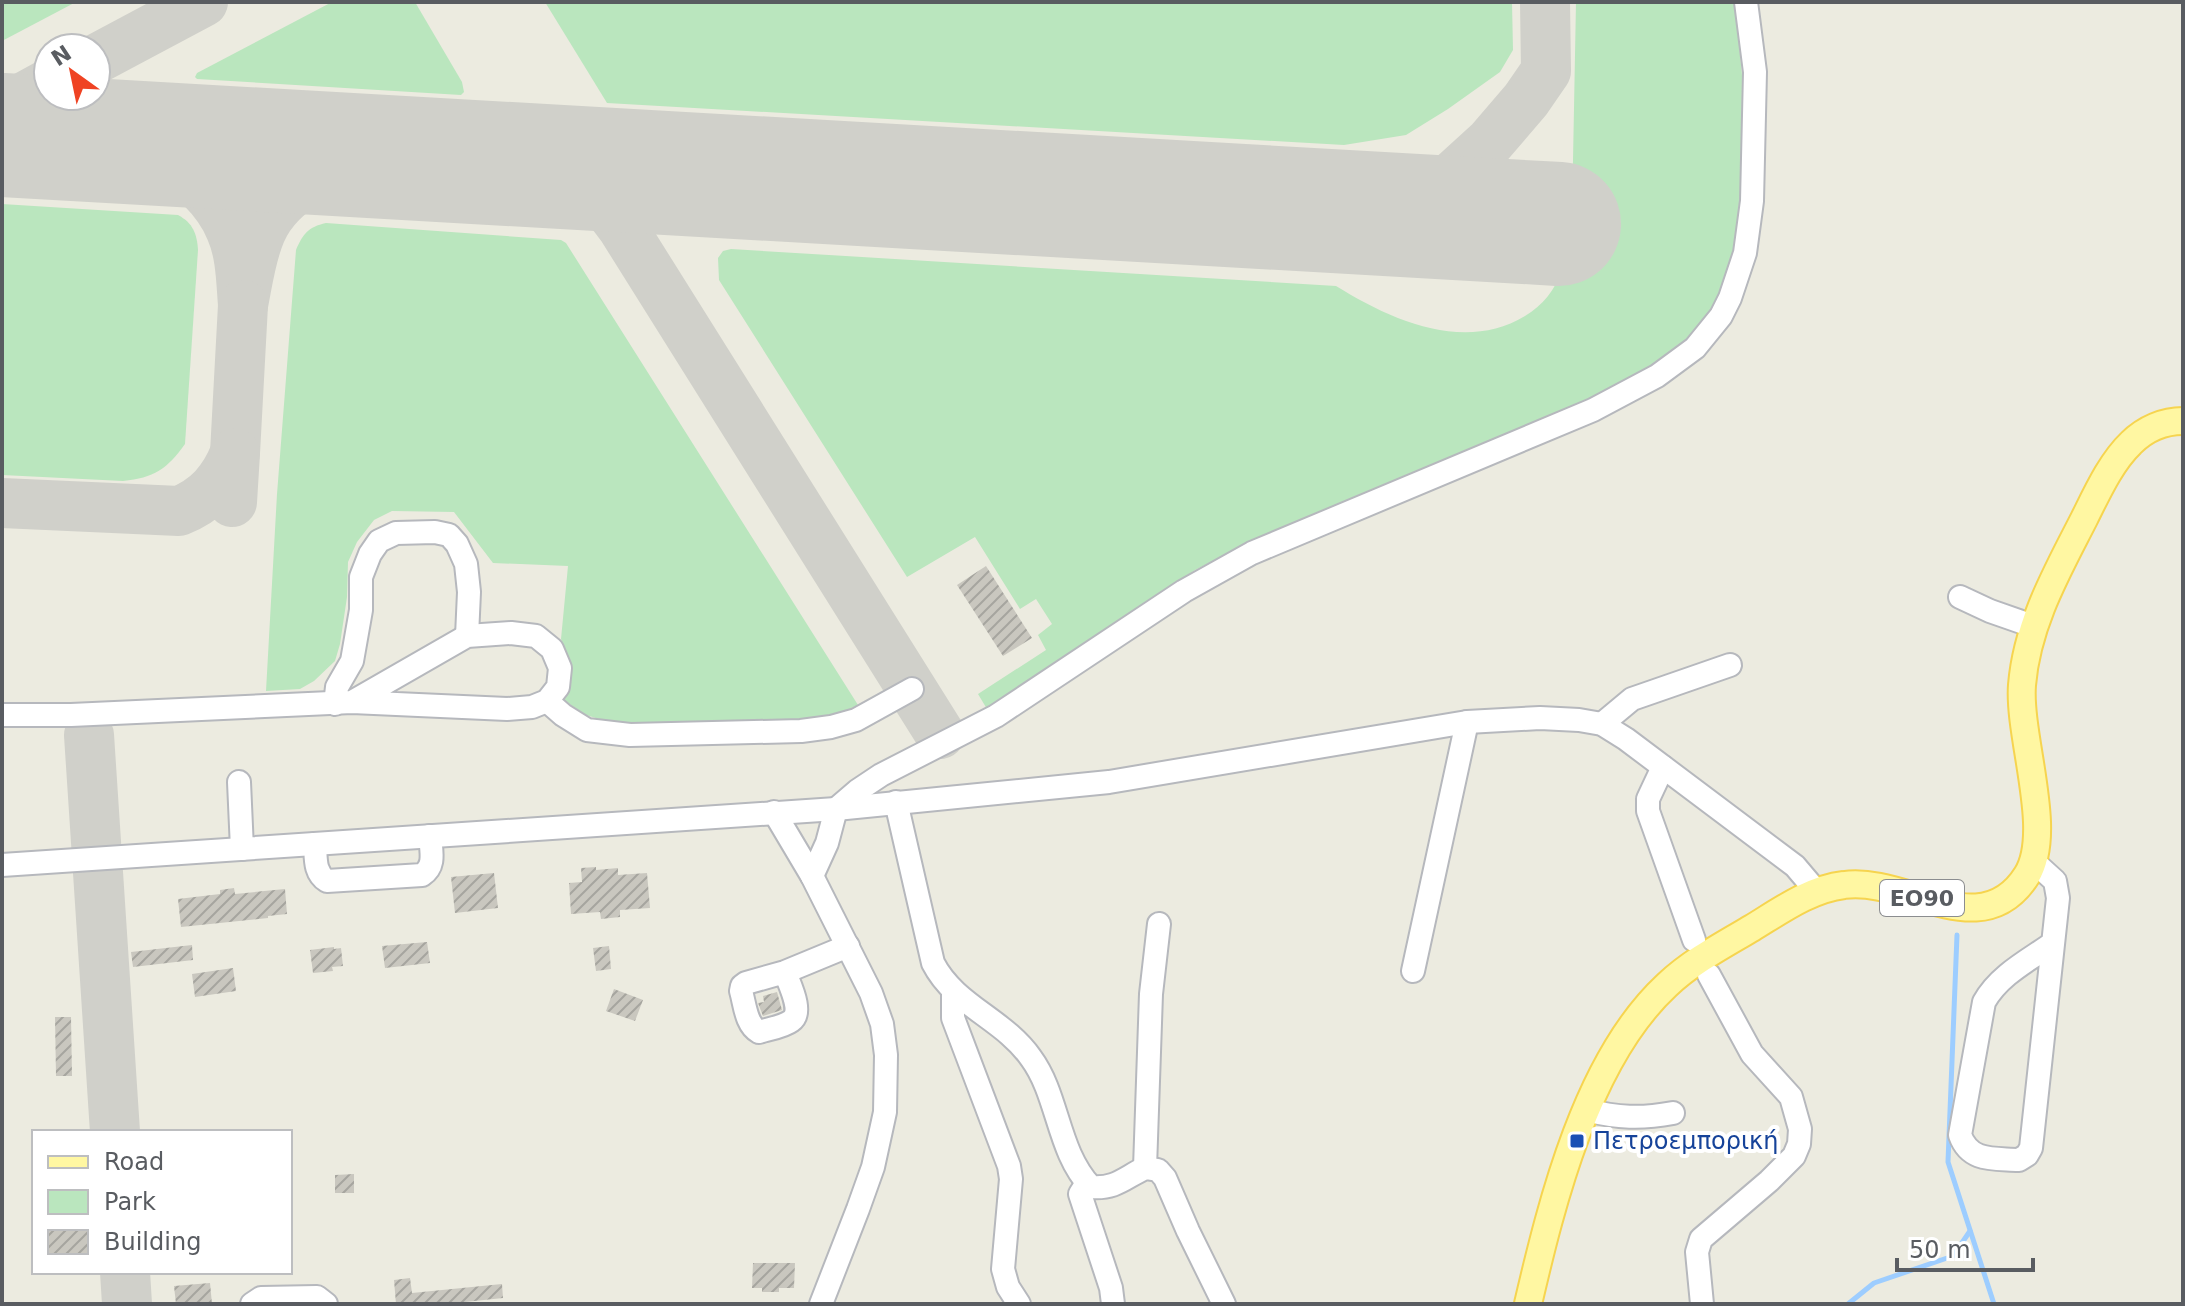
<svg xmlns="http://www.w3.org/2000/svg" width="2185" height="1306" viewBox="0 0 2185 1306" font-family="'DejaVu Sans',sans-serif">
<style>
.green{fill:#bae6be}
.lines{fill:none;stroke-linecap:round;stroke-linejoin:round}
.stream{stroke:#9dcdff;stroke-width:5}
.taxiway{stroke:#d0d0ca;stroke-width:50}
.runway{stroke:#d0d0ca;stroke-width:124}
.building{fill:url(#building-hatch)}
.minor-casing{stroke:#b6b8bd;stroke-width:26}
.major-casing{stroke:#f6d44f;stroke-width:30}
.minor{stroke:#fff;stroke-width:22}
.major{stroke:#fff7a2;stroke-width:26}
.transit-dot{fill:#1a4fb4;stroke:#fff;stroke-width:3}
.labels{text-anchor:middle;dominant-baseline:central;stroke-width:8;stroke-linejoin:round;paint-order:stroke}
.shield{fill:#fff;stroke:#8b8d90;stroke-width:2}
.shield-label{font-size:22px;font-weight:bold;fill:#595c61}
.transit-label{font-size:24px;fill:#164399;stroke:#fff;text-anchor:start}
</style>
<defs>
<pattern id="building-hatch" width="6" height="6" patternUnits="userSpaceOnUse" patternTransform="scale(2)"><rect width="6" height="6" fill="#c9c7bf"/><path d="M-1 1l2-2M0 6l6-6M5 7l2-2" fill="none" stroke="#a6a59f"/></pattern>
</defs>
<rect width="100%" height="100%" fill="#ecebe0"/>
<g class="green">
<path d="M2,2h74l-74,39z"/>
<path d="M332,2h83l47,80 2,10 -3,3 -264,-16 -2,-2 2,-4z"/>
<path d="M545,2h967l1,48 -13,22 -52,37 -42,26 -62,10 -737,-42z"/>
<path d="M1576,2h159l7,73 -1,111 -6,56 -10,40 -16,33 -17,23 -27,22 -39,22 -198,88 -192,79 -41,21 -208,139 -9,-15 68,-44 -8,-15 14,-11 -16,-25 -16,10 -45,-72 -68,40 -188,-297 -1,-22 5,-7 8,-2 605,37c55,34 128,67 189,30 18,-11 30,-26 37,-46 4,-9 4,-21 5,-30 3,-27 5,-53 6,-79 1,-53 2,-106 3,-159z"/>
<path d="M2,204l176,11c15,8 19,19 20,35l-13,194c-18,25 -31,34 -62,37l-121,-6z"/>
<path d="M326,223l235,17 5,3 292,462 -30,14 -14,2 -192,5 -36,-11 -24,-16c5,-23 9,-38 -1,-60l7,-73 -75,-3 -39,-51 -62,-1 -18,9 -17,22 -9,20 -1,35 -7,47 -5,17 -21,20 -14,8 -34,2 11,-197 19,-244c7,-16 12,-23 30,-27z"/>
</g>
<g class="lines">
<g class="stream">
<path d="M1957,935l-9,227 46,142"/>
<path d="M1848,1304l26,-21 79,-27 17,-25"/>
</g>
<g class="taxiway">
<path d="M96,59l107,-57"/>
<path d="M2,109l46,-25"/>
<path d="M116,142c14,4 29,8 42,14 29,14 61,44 73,75 10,23 10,49 12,74 5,-25 8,-50 18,-73 21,-47 70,-63 116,-75"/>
<path d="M525,165c17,4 39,6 54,16 17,11 31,30 43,46l318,507"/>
<path d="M1379,214l30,-10 36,-21 45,-41 36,-42 20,-29 -1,-69"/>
<path d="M235,453l8,-148"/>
<path d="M2,503l177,8c28,-11 45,-30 56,-58l-3,49"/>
<path d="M89,735l26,397"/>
<path d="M125,1272l2,32"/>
</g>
<path class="runway" d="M2,135l1557,89"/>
</g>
<g class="building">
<path d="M986,566l46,72 -29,18 -46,-71z"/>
<path d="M596,867v3l22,-2v7l29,-2 3,35 -30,2v7l-19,2 -1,-7 -29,2 -2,-31 13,-1 -1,-14z"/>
<path d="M494,873l4,35 -43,5 -4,-36z"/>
<path d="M234,888l1,6 50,-5 2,25 -19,2v2l-87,9 -3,-28 42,-5v-4z"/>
<path d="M427,942l3,21 -45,5 -3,-22z"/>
<path d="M192,945l1,15 -60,7 -2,-15z"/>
<path d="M609,946l2,23 -15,2 -3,-23z"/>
<path d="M334,947v2l7,-1 2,18 -11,1 1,4 -20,2 -3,-23z"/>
<path d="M233,968l3,23 -41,6 -3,-23z"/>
<path d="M614,989l29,11 -8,21 -29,-10z"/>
<path d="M777,992l5,18 -19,6 -5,-13 6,-1 -1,-6z"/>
<path d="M55,1017h16l1,59h-16z"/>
<path d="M354,1174v19h-19v-18z"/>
<path d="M753,1263h42l-1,25h-15v4h-17v-4h-10z"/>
<path d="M410,1278l2,15 90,-9 1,14 -57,6h-50l-2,-24z"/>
<path d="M210,1283l2,21h-36l-2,-18z"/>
</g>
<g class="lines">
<g class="minor-casing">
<g id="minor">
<path d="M1960,597l30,14 43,15"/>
<path d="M547,701l16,14 24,15 43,5 171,-4 30,-4 25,-7 56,-31"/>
<path d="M335,704l2,-17 15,-26 9,-51v-33l9,-23 9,-13 17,-8 39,-1 14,3 8,9 9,20 3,28 -2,44"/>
<path d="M2,715h69l281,-13 155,7 25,-2 15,-6 11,-14 2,-19 -8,-19 -16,-13 -25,-3 -44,3 -115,66"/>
<path d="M1602,724l30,-25 98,-34"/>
<path d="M1663,767l-15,32v12l46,129"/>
<path d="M239,782l3,67"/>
<path d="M896,802l37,161c22,43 71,56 98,95 28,38 26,93 60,129 25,2 33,-9 54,-19l13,2 7,8 23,53 36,73"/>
<path d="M774,812l38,64 59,117 11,31 4,31 -1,57 -12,55 -15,42 -37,95"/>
<path d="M315,844c1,14 -1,29 12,37l95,-6c14,-9 9,-24 8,-39"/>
<path d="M2033,861l22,20 3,17 -27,250 -4,7 -8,5c-24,-2 -49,3 -59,-25l24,-133c15,-27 45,-42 69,-59"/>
<path d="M2,865l834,-56 273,-27 358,-60 73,-4 39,2 23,4 24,15 169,127 22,26"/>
<path d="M812,876l15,-33 9,-34 21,-18 24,-16 115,-59 188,-125 68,-38 341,-143 64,-34 38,-28 26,-32 9,-18 15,-45 7,-52 3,-129 -9,-70"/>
<path d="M1413,971l54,-249"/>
<path d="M785,972c4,12 19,40 6,49 -8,6 -23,8 -32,11 -13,-7 -14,-27 -18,-41l1,-5 4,-3 39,-11 63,-26"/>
<path d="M953,992v26l56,148 2,13 -8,90 5,18 11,17"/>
<path d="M1586,1110c32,8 55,9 87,3"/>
<path d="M1145,1168l6,-174 8,-70"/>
<path d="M1087,1183l-7,11 31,94 2,16"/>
<path d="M252,1304l9,-6 56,-1 9,7"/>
<path d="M1702,1304l-5,-52 4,-13 68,-58 25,-25 5,-12 1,-15 -9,-32 -39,-43 -43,-79"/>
</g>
</g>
<g class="major-casing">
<path id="major" d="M1528,1304c24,-103 59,-245 139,-319 24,-23 56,-40 85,-57 28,-17 58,-39 92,-43 62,-9 138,62 183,-10 27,-44 -9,-138 -5,-190 5,-61 35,-113 62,-166 13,-26 27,-57 47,-76 14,-14 33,-22 52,-22"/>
</g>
<use href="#minor" class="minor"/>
<use href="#major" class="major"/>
</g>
<rect class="transit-dot" x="1569" y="1133" width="16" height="16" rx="4"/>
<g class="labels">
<rect class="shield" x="1880" y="880" width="84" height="36" rx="6"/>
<g class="shield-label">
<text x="1922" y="898">ΕΟ90</text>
</g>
<g class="transit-label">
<text x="1593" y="1141">Πετροεμπορική</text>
</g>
</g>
<rect width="2185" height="1306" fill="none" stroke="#595c61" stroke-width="8"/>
<rect x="32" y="1130" width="260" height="144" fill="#ffffff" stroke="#bdbec0" stroke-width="2"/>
<rect x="48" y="1156" width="40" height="12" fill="#fff7a2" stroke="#bdbec0" stroke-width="2"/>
<text x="104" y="1170" font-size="24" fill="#595c61">Road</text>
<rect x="48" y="1190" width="40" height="24" fill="#bae6be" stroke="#bdbec0" stroke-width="2"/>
<text x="104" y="1210" font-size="24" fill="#595c61">Park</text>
<rect x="48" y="1230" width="40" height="24" fill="url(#building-hatch)" stroke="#bdbec0" stroke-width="2"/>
<text x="104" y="1250" font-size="24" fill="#595c61">Building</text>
<g transform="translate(72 72) rotate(327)"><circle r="38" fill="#ffffff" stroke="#bdbec0" stroke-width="2"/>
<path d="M0-6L14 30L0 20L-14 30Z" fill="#ef4323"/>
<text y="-12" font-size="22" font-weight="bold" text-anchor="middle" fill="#595c61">N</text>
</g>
<path d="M1897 1258v12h136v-12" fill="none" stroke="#595c61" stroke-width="4"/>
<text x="1909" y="1258" font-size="24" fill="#595c61" stroke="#ffffff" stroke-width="6" paint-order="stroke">50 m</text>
</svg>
